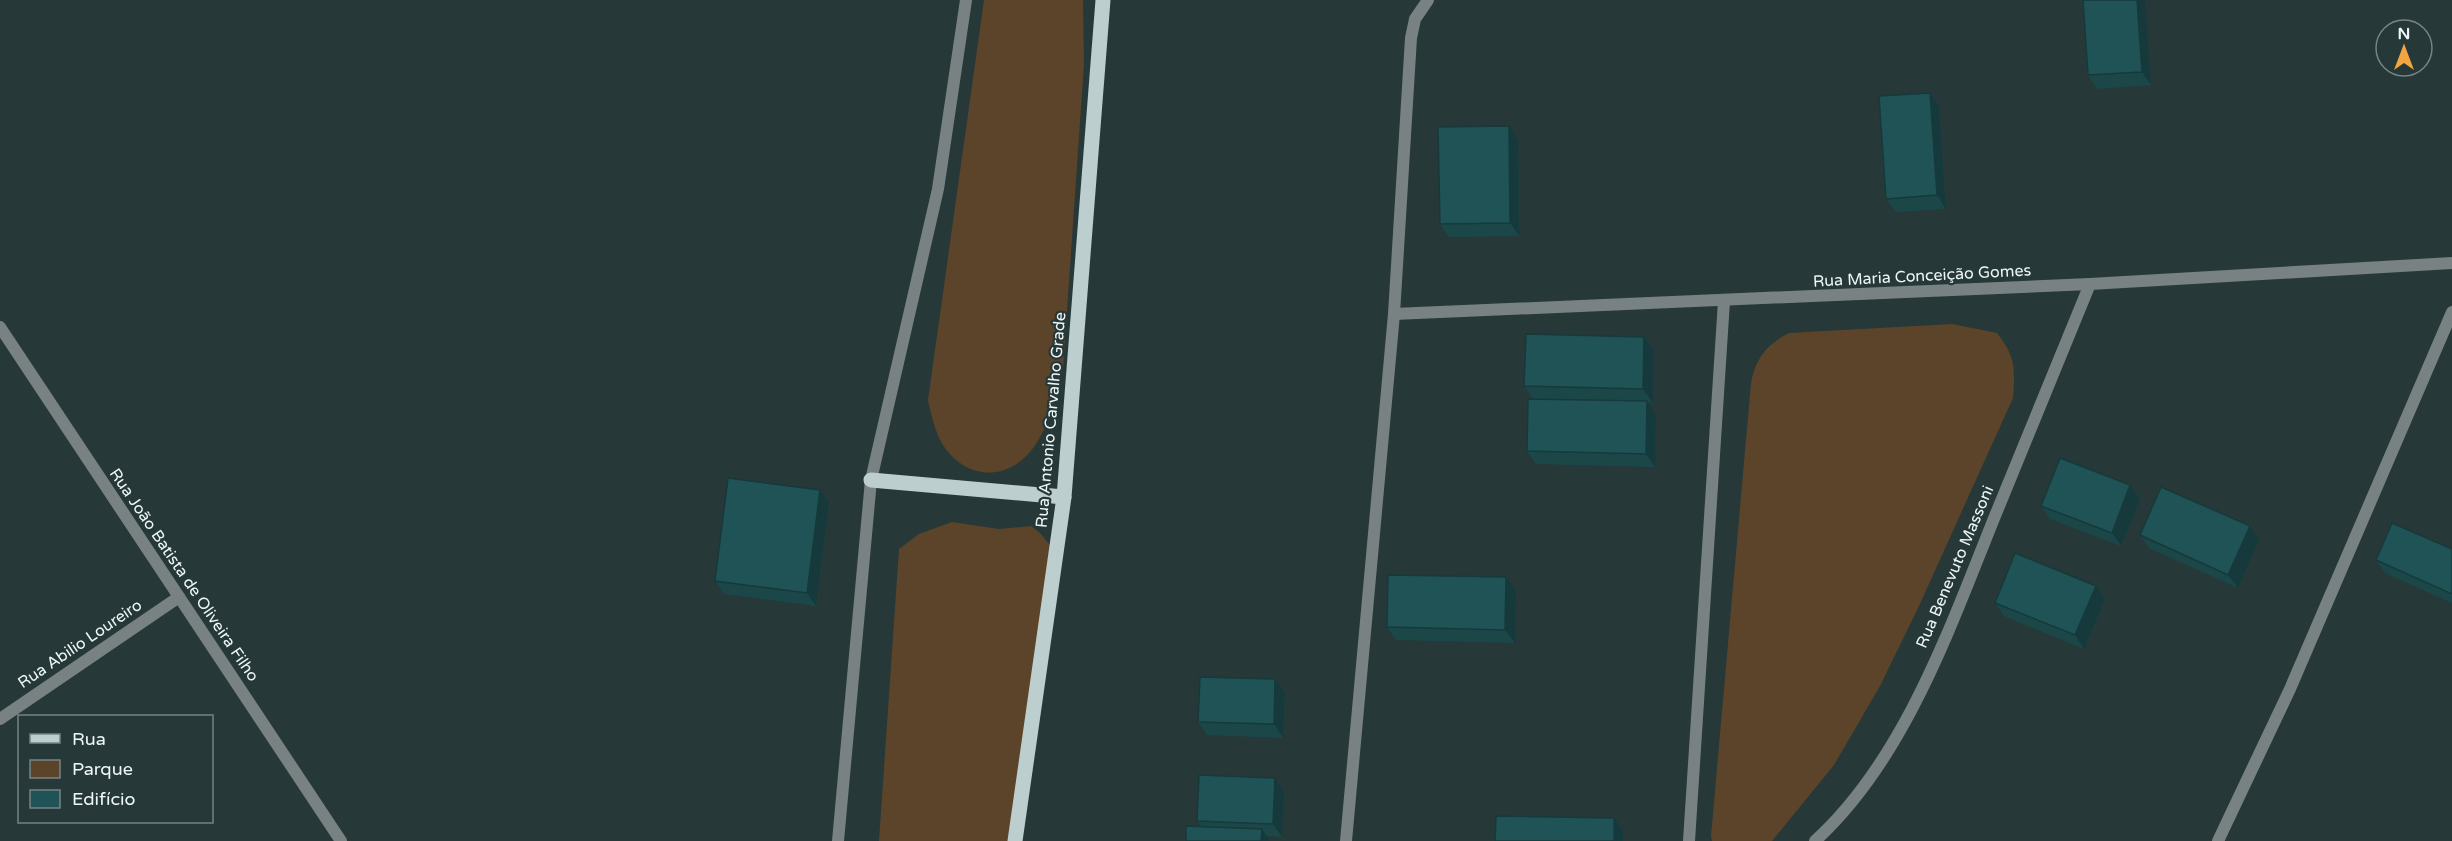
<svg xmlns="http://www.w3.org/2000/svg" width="2452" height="841" viewBox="0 0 2452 841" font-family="'Varela Round',sans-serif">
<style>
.green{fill:#5b4429}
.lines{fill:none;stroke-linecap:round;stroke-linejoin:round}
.street{stroke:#798282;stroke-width:12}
.primary{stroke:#bccece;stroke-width:15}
.wall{fill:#1c4749}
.shaded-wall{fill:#163a3c}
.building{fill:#205355;stroke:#163a3c;stroke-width:1.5}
.labels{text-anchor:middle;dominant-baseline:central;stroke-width:4.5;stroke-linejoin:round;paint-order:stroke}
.street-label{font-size:16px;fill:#edf7f7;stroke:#273839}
</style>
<rect width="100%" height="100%" fill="#273839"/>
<g class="green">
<path d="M984,0h99l1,64 -21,305c-7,26 -13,55 -29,78 -27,37 -72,33 -94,-7 -6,-13 -9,-27 -12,-40z"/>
<path d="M1952,324l45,9c19,24 18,36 16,65l-94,208 -39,80 -46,79 -62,76h-60l-1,-5 40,-453c5,-25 15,-38 38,-50z"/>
<path d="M952,522l47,7 32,-3 9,7 15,18 -40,290h-136l20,-292 20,-15z"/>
</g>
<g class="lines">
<g class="street">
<path d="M1394,314l696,-30 362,-21"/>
<path d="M0,327l341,514"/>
<path d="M0,719l179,-122"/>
<path d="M838,841l33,-361 67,-291 28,-189"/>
<path d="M1346,841l48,-527 17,-276 4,-19 13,-19"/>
<path d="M1689,841l35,-540"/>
<path d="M1815,841c90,-82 135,-214 180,-325 31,-77 63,-154 95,-232"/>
<path d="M2218,841l72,-152 162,-377"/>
</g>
<g class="primary">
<path d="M871,480l193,17"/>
<path d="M1015,841l49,-344 39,-497"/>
</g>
</g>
<g class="wall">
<path d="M2145,0l6,85 -54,4 -9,-14z"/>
<path d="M1939,106l7,103 -50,3 -10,-13z"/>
<path d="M1518,140l1,96 -70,1 -9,-13z"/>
<path d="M1644,337l10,13 -1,53 -5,-1 8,12 -1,53 -119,-3 -9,-13 6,-52 -9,-13z"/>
<path d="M2130,485l10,14 -19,47 -71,-27 -9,-13z"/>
<path d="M829,503l-13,103 -92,-12 -9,-13z"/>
<path d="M2140,535l119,5 -21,48 -89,-40z"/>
<path d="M2452,549v54l-67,-30 -9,-13z"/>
<path d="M1516,591l-1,52 -119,-3 -9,-13z"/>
<path d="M2105,599l-21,50 -80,-33 -9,-13z"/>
<path d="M1275,679l10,14 -2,45 -76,-3 -9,-13z"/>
<path d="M1275,778l9,14 -2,45 -15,-1 -65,-9 -5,-6z"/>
</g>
<g class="shaded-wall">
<path d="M2137,0h8l6,85 -9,-13z"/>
<path d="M1930,93l9,13 7,103 -9,-14z"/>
<path d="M1509,126l9,14 1,96 -9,-13z"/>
<path d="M1644,337l10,13 -1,53 -10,-14z"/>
<path d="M1647,401l9,13 -1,53 -9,-13z"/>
<path d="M2130,485l10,14 -19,47 -9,-13z"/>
<path d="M820,490l9,13 -13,103 -9,-13z"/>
<path d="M2250,526l9,14 -21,48 -10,-13z"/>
<path d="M1506,577l10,14 -1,52 -10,-13z"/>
<path d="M2096,586l9,13 -21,50 -9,-14z"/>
<path d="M1275,679l10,14 -2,45 -9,-14z"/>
<path d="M1275,778l9,14 -2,45 -9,-13z"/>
<path d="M1614,818l9,13v10h-9z"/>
<path d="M1262,829l8,12h-9z"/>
</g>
<g class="building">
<path d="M2083,0h54l5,72 -54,3z"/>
<path d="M1930,93l7,102 -51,4 -7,-103z"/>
<path d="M1509,126l1,97 -70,1 -2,-97z"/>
<path d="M1526,334l118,3 -1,52 -119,-3z"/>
<path d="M1528,399l119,2 -1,53 -119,-3z"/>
<path d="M2060,458l70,27 -18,48 -71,-27z"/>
<path d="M728,478l92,12 -13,103 -92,-12z"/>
<path d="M2161,487l89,39 -22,49 -88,-40z"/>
<path d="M2392,523l60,26v45l-76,-34z"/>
<path d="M2015,553l81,33 -21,49 -80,-32z"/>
<path d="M1388,575l118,2 -1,53 -118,-3z"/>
<path d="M1200,677l75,2 -1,45 -76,-2z"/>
<path d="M1199,775l76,3 -2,46 -76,-3z"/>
<path d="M1496,816l118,2v23h-119z"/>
<path d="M1186,826l76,3 -1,12h-75z"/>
</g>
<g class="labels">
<g class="street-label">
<text transform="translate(1922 276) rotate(-3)">Rua Maria Conceição Gomes</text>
<text transform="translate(1051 420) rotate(-85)">Rua Antonio Carvalho Grade</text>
<text transform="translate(1955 567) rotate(-67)">Rua Benevuto Massoni</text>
<text transform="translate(184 575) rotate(56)">Rua João Batista de Oliveira Filho</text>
<text transform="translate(80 644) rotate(-34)">Rua Abilio Loureiro</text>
</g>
</g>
<rect x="18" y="715" width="195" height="108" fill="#273839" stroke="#768485" stroke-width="1.5"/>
<rect x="30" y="734" width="30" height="9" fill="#bccece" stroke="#768485" stroke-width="1.5"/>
<text x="72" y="745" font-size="18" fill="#edf7f7">Rua</text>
<rect x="30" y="760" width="30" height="18" fill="#5b4429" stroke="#768485" stroke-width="1.5"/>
<text x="72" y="775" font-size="18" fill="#edf7f7">Parque</text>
<rect x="30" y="790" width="30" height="18" fill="#205355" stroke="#768485" stroke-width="1.5"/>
<text x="72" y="805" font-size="18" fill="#edf7f7">Edifício</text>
<g transform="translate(2404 48)"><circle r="28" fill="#273839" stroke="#768485" stroke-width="1.5"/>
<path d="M0-4.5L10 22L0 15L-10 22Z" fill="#f2a541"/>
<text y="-9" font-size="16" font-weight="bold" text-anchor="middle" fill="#edf7f7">N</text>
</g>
</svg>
